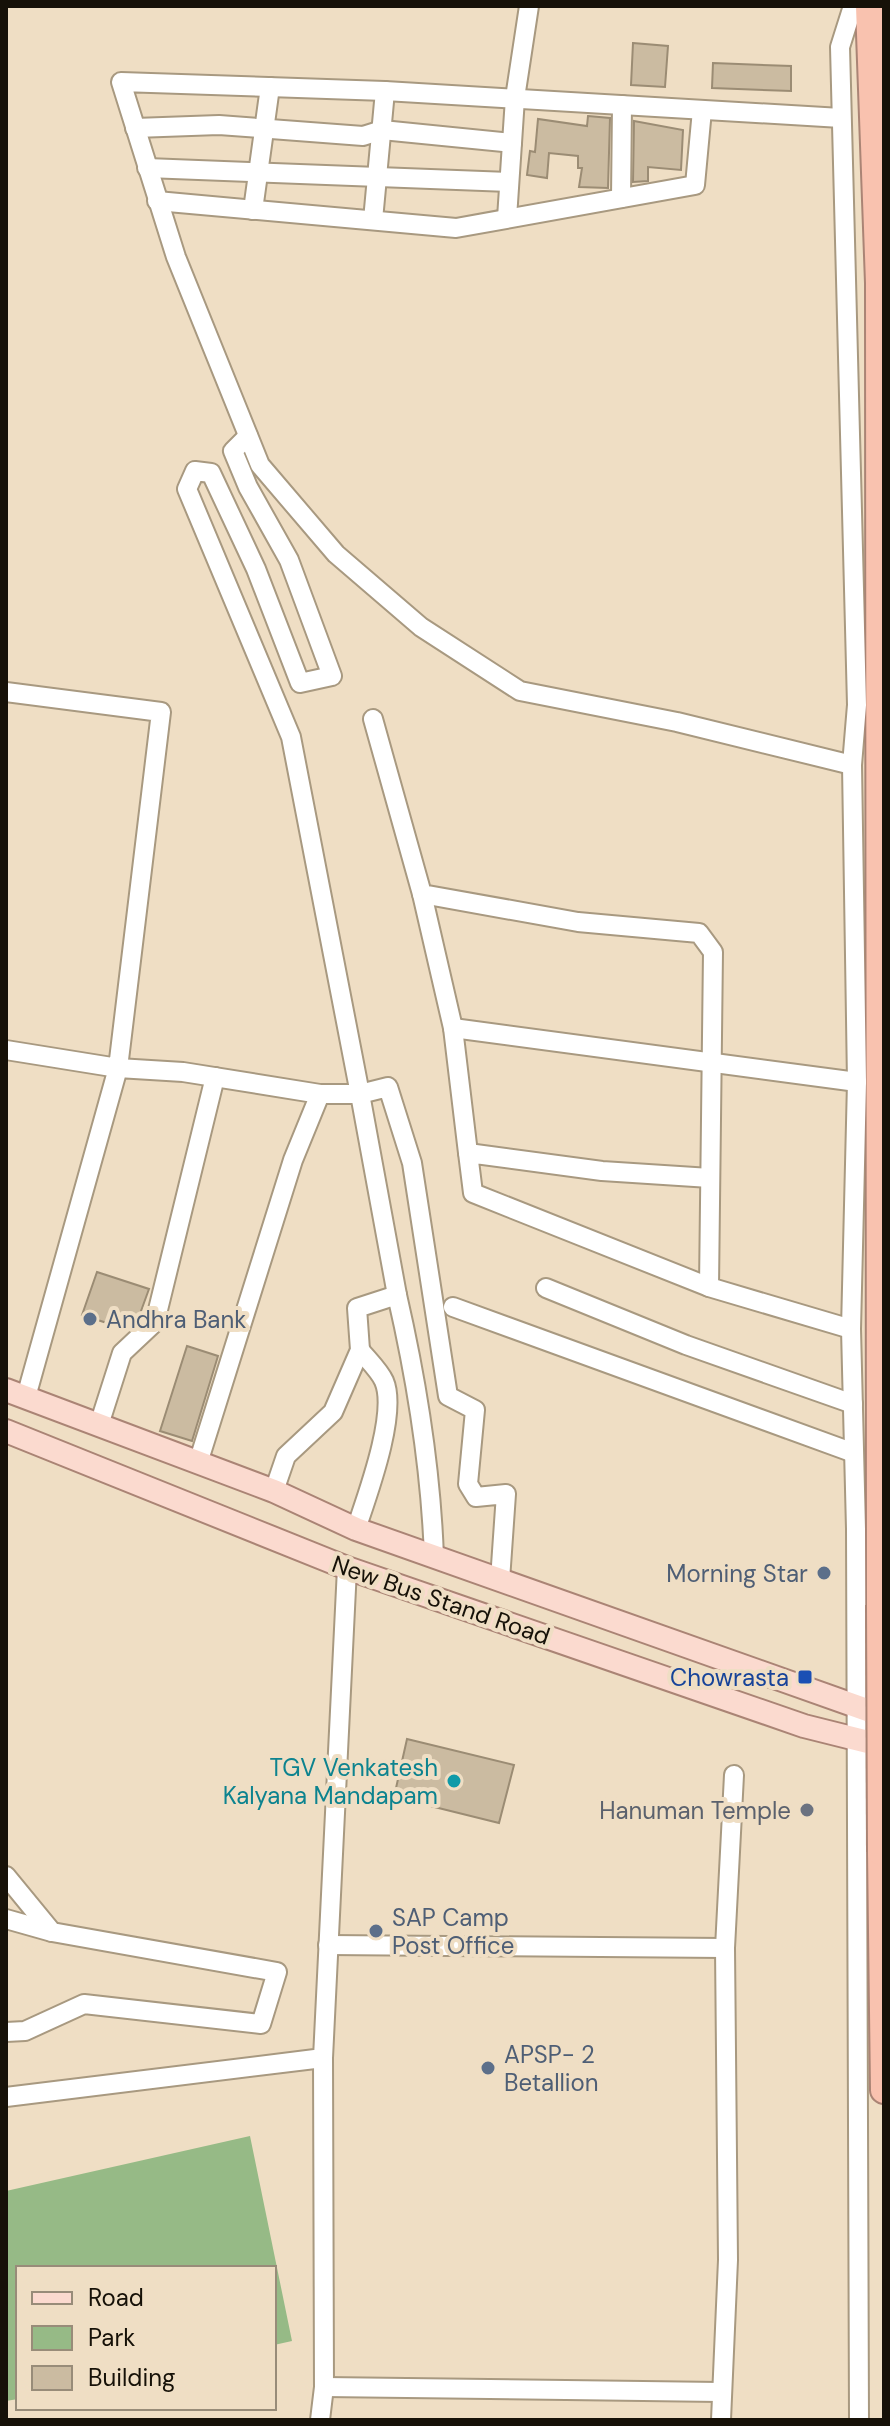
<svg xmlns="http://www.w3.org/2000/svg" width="890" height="2426" viewBox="0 0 890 2426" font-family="'DM Sans',sans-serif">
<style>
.green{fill:#96ba86}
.building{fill:#cbbba1;stroke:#9b8c74;stroke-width:2}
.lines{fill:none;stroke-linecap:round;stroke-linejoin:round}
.minor-casing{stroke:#a89980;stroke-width:22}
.major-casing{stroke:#aa8475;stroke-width:26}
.highway-casing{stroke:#aa8475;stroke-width:30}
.minor{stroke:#fff;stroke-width:18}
.major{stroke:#fbdacf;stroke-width:22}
.highway{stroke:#f9c2af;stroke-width:26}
.highway-bridge-casing{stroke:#aa8475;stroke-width:30;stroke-linecap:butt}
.highway-bridge{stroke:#f9c2af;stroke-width:26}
.service-dot{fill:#5c6f8a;stroke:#efdec4;stroke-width:3}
.transit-dot{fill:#1a4fb4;stroke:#efdec4;stroke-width:3}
.culture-dot{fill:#0f9aa8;stroke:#efdec4;stroke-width:3}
.worship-dot{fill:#6b7280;stroke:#efdec4;stroke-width:3}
.labels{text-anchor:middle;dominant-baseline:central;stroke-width:8;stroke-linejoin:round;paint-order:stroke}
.service-label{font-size:24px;fill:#4e5e75;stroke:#efdec4;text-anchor:start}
.street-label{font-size:24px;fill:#161108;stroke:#efdec4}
.transit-label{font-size:24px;fill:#164399;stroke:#efdec4;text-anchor:end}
.culture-label{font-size:24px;fill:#0d838f;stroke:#efdec4;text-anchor:end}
.worship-label{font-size:24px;fill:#5b616d;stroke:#efdec4;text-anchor:end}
</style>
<rect width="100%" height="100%" fill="#efdec4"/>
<path class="green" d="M250,2136l42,205 -18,4v-77h-256v131l-12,2v-210z"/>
<g class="building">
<path d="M633,43l35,3 -3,41 -34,-2z"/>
<path d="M713,63l78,3v25l-79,-3z"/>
<path d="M588,116l22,2 -2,70 -29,-1 3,-19h-4v-12l-29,-3 -2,25 -20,-3 3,-24 5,1 3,-33 49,7z"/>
<path d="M634,121l49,9 -2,40 -33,-3v14l-15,1z"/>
<path d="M97,1272l52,17 -12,33 -8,8 -47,-15z"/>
<path d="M187,1346l31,10 -26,85 -32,-10z"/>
<path d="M407,1739l107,26 -15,58 -105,-26z"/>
</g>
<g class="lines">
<g class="minor-casing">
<g id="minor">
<path d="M853,6l-13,41 17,658 -5,60 5,317 -6,247 5,200 3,891"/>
<path d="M841,118l-456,-27 -264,-9 55,175 84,208 76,89 85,73 99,64 157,31 175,43"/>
<path d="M135,128l84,-3 144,11 19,-6 130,13"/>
<path d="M147,168l362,14"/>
<path d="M621,198l1,-93"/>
<path d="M157,201l299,27 239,-43 7,-75"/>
<path d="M253,210l17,-123"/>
<path d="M507,218l8,-120 14,-92"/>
<path d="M373,220l12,-129"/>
<path d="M248,436l-15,15 15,36 41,73 43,116 -32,7 -44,-114 -45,-96 -16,-2 -8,18 104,248 69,357h-40"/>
<path d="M6,692l155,20 -43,356 -112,-18"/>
<path d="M373,719l49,175 156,28 121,11 14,19 -4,335 142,42"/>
<path d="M422,894l31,134 15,125"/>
<path d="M453,1028l404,54"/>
<path d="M709,1287l-236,-94 -5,-40 134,18 108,7"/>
<path d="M546,1288l140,57 167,59"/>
<path d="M397,1295l-37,-201 28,-7 24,76 36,233 27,14 -7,74 8,13 30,-3 -6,86"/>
<path d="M453,1307l401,146"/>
<path d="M26,1397l92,-329 65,4 137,22 -27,66 -95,303"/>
<path d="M99,1425l23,-72 33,-31 60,-245"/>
<path d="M274,1491l12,-35 47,-44 27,-62 -3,-42 40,-13c20,87 34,174 37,263"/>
<path d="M356,1529c11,-33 42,-116 28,-148 -5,-11 -17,-22 -24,-31"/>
<path d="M6,1876l46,56 225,40 -16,52 -177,-20 -59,27 -19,1"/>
<path d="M6,1919l46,13"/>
<path d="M328,1945l397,3"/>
<path d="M6,2097l317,-39 24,-490"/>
<path d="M324,2387l396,5"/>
<path d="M320,2420l4,-33 -1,-329"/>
<path d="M721,2420l7,-160 -3,-312 9,-173"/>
</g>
</g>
<g class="major-casing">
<g id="major">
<path d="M6,1390l268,101 82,38 528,187"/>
<path d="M6,1431l341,137 457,158 80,20"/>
</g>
</g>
<g class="highway-casing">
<g id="highway">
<path d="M869,6l10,277 1,1322"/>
<path d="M881,1852l3,238"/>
</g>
</g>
<use href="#minor" class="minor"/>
<use href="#major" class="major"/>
<use href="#highway" class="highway"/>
<g class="highway-bridge-casing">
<path id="highway-bridge" d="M880,1605l1,247"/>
</g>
<use href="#highway-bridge" class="highway-bridge"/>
</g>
<g class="service-dot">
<circle cx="90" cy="1319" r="8"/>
<circle cx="824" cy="1573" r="8"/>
<circle cx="376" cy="1931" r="8"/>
<circle cx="488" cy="2068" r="8"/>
</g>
<rect class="transit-dot" x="797" y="1669" width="16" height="16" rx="4"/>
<circle class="culture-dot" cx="454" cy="1781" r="8"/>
<circle class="worship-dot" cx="807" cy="1810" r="8"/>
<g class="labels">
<g class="service-label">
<text x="106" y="1319">Andhra Bank</text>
<text x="808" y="1573" text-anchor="end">Morning Star</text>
<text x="392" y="1917">SAP Camp<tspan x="392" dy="28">Post Office</tspan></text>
<text x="504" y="2054">APSP- 2<tspan x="504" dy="28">Betallion</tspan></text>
</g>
<g class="street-label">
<text transform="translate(441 1600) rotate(19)">New Bus Stand Road</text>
</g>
<g class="transit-label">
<text x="789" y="1677">Chowrasta</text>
</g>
<g class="culture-label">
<text x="438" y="1767">TGV Venkatesh<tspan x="438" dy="28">Kalyana Mandapam</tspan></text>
</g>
<g class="worship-label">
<text x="791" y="1810">Hanuman Temple</text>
</g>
</g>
<rect width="890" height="2426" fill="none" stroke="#161108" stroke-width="16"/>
<rect x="16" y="2266" width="260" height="144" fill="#efdec4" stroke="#988c79" stroke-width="2"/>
<rect x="32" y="2292" width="40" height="12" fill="#fbdacf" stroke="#988c79" stroke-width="2"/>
<text x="88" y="2306" font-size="24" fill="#161108">Road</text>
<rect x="32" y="2326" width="40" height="24" fill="#96ba86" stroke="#988c79" stroke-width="2"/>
<text x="88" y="2346" font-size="24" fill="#161108">Park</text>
<rect x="32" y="2366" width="40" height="24" fill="#cbbba1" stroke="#988c79" stroke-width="2"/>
<text x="88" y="2386" font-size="24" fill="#161108">Building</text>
</svg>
